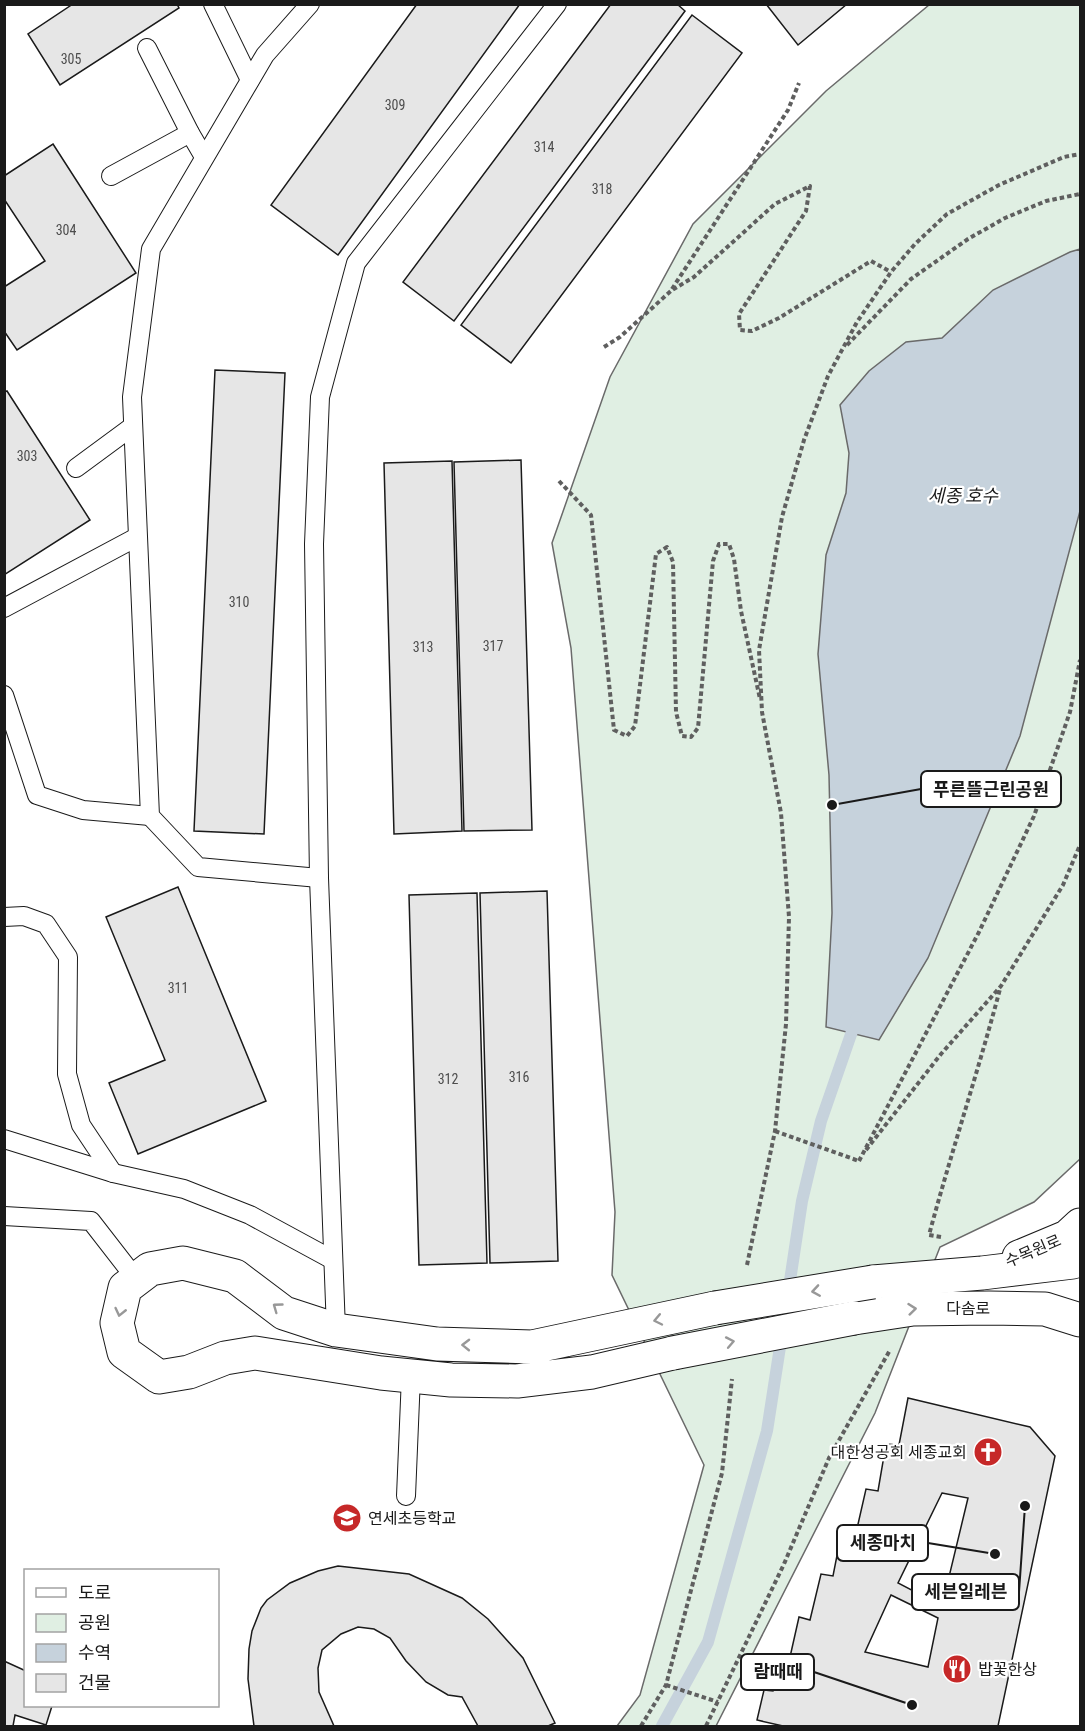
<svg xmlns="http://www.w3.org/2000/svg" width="1085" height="1731" viewBox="0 0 1085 1731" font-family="'Roboto Condensed','Noto Sans KR',sans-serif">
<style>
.green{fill:#e0efe3;stroke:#6a6a6a;stroke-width:1.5}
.water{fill:#c6d2dc;stroke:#6a6a6a;stroke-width:1.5}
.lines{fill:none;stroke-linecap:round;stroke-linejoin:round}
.stream{stroke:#c6d2dc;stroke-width:12}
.building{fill:#e6e6e6;stroke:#1a1a1a;stroke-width:1.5;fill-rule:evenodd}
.lane-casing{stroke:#1a1a1a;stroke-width:20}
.street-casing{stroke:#1a1a1a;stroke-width:35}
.path{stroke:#5f5f5f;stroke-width:4;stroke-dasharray:4.5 3;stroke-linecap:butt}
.lane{stroke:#fff;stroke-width:18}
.street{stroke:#fff;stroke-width:33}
.street-bridge-casing{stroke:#1a1a1a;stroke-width:35;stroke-linecap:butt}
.street-bridge{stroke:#fff;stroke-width:33}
.oneway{stroke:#989898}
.labels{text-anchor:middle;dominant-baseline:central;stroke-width:4.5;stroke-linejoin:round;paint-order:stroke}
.number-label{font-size:14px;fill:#4d4d4d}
.street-label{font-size:16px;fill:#1a1a1a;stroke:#fff}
.poi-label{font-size:16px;fill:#1a1a1a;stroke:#fff;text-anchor:start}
.water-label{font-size:18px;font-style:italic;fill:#1a1a1a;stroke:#fff}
.leader{fill:none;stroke:#1a1a1a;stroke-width:2}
.callout-dot{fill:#1a1a1a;stroke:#fff;stroke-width:2}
.callout{fill:#fff;stroke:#1a1a1a;stroke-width:2}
.callout-label{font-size:18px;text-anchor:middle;font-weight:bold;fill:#1a1a1a}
</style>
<rect width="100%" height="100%" fill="#fff"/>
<path class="green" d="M929,5h151v1154l-46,43 -94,45 -65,166 -159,313h-99l23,-31 64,-230 -92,-190 3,-63 -44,-564 -19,-105 58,-166 83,-153 133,-133z"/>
<path class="water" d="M1080,249v262l-60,225 -92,222 -49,82 -53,-13 6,-114 -3,-138 -11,-121 8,-99 20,-62 3,-40 -9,-48 29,-34 37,-29 36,-4 51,-48 77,-38z"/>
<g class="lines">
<g class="stream">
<path d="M788,1294l14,-93 19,-80 36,-104"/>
<path d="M662,1726l46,-84 59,-211 15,-97"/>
</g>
</g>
<g class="building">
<path d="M73,4h104l2,4 -119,77 -32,-51z"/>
<path d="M417,4h103l-182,251 -67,-50z"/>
<path d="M611,4h66l8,7 -231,310 -51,-39z"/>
<path d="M766,4h81l-49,41z"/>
<path d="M692,15l50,38 -231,310 -50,-38z"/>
<path d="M53,144l83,129 -119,77 -13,-19v-44l41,-26 -41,-62v-23z"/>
<path d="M215,370l70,3 -21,461 -70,-3z"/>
<path d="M7,391l83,129 -86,55v-183z"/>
<path d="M521,460l11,370 -68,1 -10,-369z"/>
<path d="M452,461l10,370 -68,3 -10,-371z"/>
<path d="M178,887l88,214 -128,53 -29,-71 56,-23 -59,-143z"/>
<path d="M547,891l11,370 -68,2 -10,-370z"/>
<path d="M477,893l10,370 -68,2 -10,-370z"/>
<path d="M908,1398l122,29 25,29 -57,270h-215l-26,-6 7,-30 9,1 7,-36 10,2 9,-40 11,3 11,-46 12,2 9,-46 14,3 10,-44 12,2 8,-47 13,1zM942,1493l26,5 -26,108 -44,-23zM891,1595l47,23 -10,49 -63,-15z"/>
<path d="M338,1566l71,8 53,24 26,21 35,39 32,65 -7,3h-70l-16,-29 -14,-2 -22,-13 -20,-21 -16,-23 -16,-9 -16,-2 -17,7 -19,16 -4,18 1,24 15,34h-80l-6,-47 1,-30 3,-18 9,-23 6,-8 23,-17 28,-12z"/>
<path d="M4,1661l22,10v35h26l-6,19 -31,-10 -2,11h-9z"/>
</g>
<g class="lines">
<g class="lane-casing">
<g id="lane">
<path d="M213,4l37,76"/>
<path d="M310,4l-45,51 -114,194 -19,148 18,419 48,51 121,11"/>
<path d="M147,48l43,85 14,24"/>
<path d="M111,176l79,-43"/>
<path d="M76,468l57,-42"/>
<path d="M4,608l133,-71"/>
<path d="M4,695l33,100 46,15 67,6"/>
<path d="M4,917l20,-1 22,8 22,33 -1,117 14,51 32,48"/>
<path d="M4,1139l109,34 71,16 66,26 83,45"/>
<path d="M4,1216l87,5 45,58"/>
<path d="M336,1330l-17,-452 -5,-334 6,-147 36,-134 201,-259"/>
<path d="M406,1496l5,-120"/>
</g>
</g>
<g class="street-casing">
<g id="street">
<path d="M1019,1257l48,-20 13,-12"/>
<path d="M873,1282l109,-9 91,-11 7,-5"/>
<path d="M854,1318l59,-9 76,-1 56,1 35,11"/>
<path d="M673,1353l-81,19 -75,9 -66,-1 -70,-7 -126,-20 -30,5 -36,14 -30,5 -35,-25 -7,-29 8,-35 25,-19 33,-6 52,13 49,37 52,17 101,14 95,3 183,-39"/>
</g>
</g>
<g class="path">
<path d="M672,289l116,-179 11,-27"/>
<path d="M847,345l64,-66 57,-40 37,-21 41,-17 34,-7"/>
<path d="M604,347l16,-10 52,-47 22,-13 81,-73 35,-18 -4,25 -67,103 1,16 12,1 27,-13 92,-57 20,11"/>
<path d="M559,481l32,34 23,215 13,6 8,-10 21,-172 11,-7 6,15 3,150 6,24 9,1 7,-9 15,-167 6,-17h10l5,15 7,52 19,88"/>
<path d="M775,1131l84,30"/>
<path d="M866,1150l75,-96 60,-68 62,-101 17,-40"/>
<path d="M859,1161l120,-229 55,-116 36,-104 10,-52"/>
<path d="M941,1237l-12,-2c22,-82 49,-163 71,-246"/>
<path d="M747,1265l28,-134 11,-107 3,-107 -8,-104 -19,-101 -3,-62 23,-133 22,-77 24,-64 29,-54 34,-50 24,-28 32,-30 52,-29 65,-28 16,-3"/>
<path d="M666,1685l52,17"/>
<path d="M641,1726l25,-41 56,-212 10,-94"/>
<path d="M706,1726l78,-162 45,-106 61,-108"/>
</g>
<use href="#lane" class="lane"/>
<use href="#street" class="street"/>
<g class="street-bridge-casing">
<g id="street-bridge">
<path d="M715,1308l158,-26"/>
<path d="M673,1353l181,-35"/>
</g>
</g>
<use href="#street-bridge" class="street-bridge"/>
</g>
<defs><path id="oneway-chevron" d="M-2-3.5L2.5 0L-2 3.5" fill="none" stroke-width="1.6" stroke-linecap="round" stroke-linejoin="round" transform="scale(1.5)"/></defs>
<g class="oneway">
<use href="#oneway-chevron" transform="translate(816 1291) rotate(171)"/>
<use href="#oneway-chevron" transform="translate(277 1307) rotate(-144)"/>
<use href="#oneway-chevron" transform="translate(912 1309) rotate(-6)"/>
<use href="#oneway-chevron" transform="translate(120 1312) rotate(103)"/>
<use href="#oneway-chevron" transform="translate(658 1320) rotate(168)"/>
<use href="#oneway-chevron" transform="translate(730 1342) rotate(-11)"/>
<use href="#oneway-chevron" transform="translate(466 1345) rotate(-179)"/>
</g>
<defs>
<g id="church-disc" transform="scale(1.5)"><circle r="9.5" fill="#c62828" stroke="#fff"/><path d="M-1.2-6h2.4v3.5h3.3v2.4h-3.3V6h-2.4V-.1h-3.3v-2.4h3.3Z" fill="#fff"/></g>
<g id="school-disc" transform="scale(1.5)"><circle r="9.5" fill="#c62828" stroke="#fff"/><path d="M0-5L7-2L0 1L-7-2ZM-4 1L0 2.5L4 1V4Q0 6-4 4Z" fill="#fff"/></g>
<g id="restaurant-disc" transform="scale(1.5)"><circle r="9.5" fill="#c62828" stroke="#fff"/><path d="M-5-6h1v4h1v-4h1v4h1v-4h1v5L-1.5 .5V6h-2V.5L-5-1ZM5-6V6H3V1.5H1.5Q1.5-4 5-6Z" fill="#fff"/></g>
</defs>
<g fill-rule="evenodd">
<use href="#church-disc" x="988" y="1452"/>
<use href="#school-disc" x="347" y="1518"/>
<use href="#restaurant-disc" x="957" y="1669"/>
</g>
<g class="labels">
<g class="number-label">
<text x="71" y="59">305</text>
<text x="395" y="105">309</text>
<text x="544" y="147">314</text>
<text x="602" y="189">318</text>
<text x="66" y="230">304</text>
<text x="27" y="456">303</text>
<text x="239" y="602">310</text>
<text x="493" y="646">317</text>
<text x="423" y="647">313</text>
<text x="178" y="988">311</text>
<text x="519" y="1077">316</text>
<text x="448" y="1079">312</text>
</g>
<g class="street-label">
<text transform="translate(1033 1251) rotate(-23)">수목원로</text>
<text x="968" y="1308">다솜로</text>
</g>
<g class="poi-label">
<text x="967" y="1452" text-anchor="end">대한성공회 세종교회</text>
<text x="368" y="1518">연세초등학교</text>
<text x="978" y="1669">밥꽃한상</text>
</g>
<g class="water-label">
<text x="963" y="495">세종 호수</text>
</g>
</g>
<path class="leader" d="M832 805L921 789M995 1554L928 1543M1025 1506L1019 1592M912 1705L814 1672"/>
<g class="callout-dot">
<circle cx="832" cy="805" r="6"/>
<circle cx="995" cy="1554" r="6"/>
<circle cx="1025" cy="1506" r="6"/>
<circle cx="912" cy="1705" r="6"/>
</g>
<g class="callout">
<rect x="921" y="771" width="140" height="36" rx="6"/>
<rect x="837" y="1525" width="91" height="36" rx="6"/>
<rect x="912" y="1574" width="107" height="36" rx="6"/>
<rect x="741" y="1654" width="73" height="36" rx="6"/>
</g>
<g class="callout-label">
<text x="991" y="796">푸른뜰근린공원</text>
<text x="883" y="1549">세종마치</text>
<text x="966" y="1598">세븐일레븐</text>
<text x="778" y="1678">람때때</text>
</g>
<rect width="1085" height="1731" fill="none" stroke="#1a1a1a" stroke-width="12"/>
<rect x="24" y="1569" width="195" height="138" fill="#ffffff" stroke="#a3a3a3" stroke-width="1.5"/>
<rect x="36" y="1588" width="30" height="9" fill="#ffffff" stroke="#a3a3a3" stroke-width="1.5"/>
<text x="78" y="1599" font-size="18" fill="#1a1a1a">도로</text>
<rect x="36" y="1614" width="30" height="18" fill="#e0efe3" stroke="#a3a3a3" stroke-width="1.5"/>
<text x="78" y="1629" font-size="18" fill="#1a1a1a">공원</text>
<rect x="36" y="1644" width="30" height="18" fill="#c6d2dc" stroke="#a3a3a3" stroke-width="1.5"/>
<text x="78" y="1659" font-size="18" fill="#1a1a1a">수역</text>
<rect x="36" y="1674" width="30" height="18" fill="#e6e6e6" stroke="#a3a3a3" stroke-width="1.5"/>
<text x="78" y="1689" font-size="18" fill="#1a1a1a">건물</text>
</svg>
